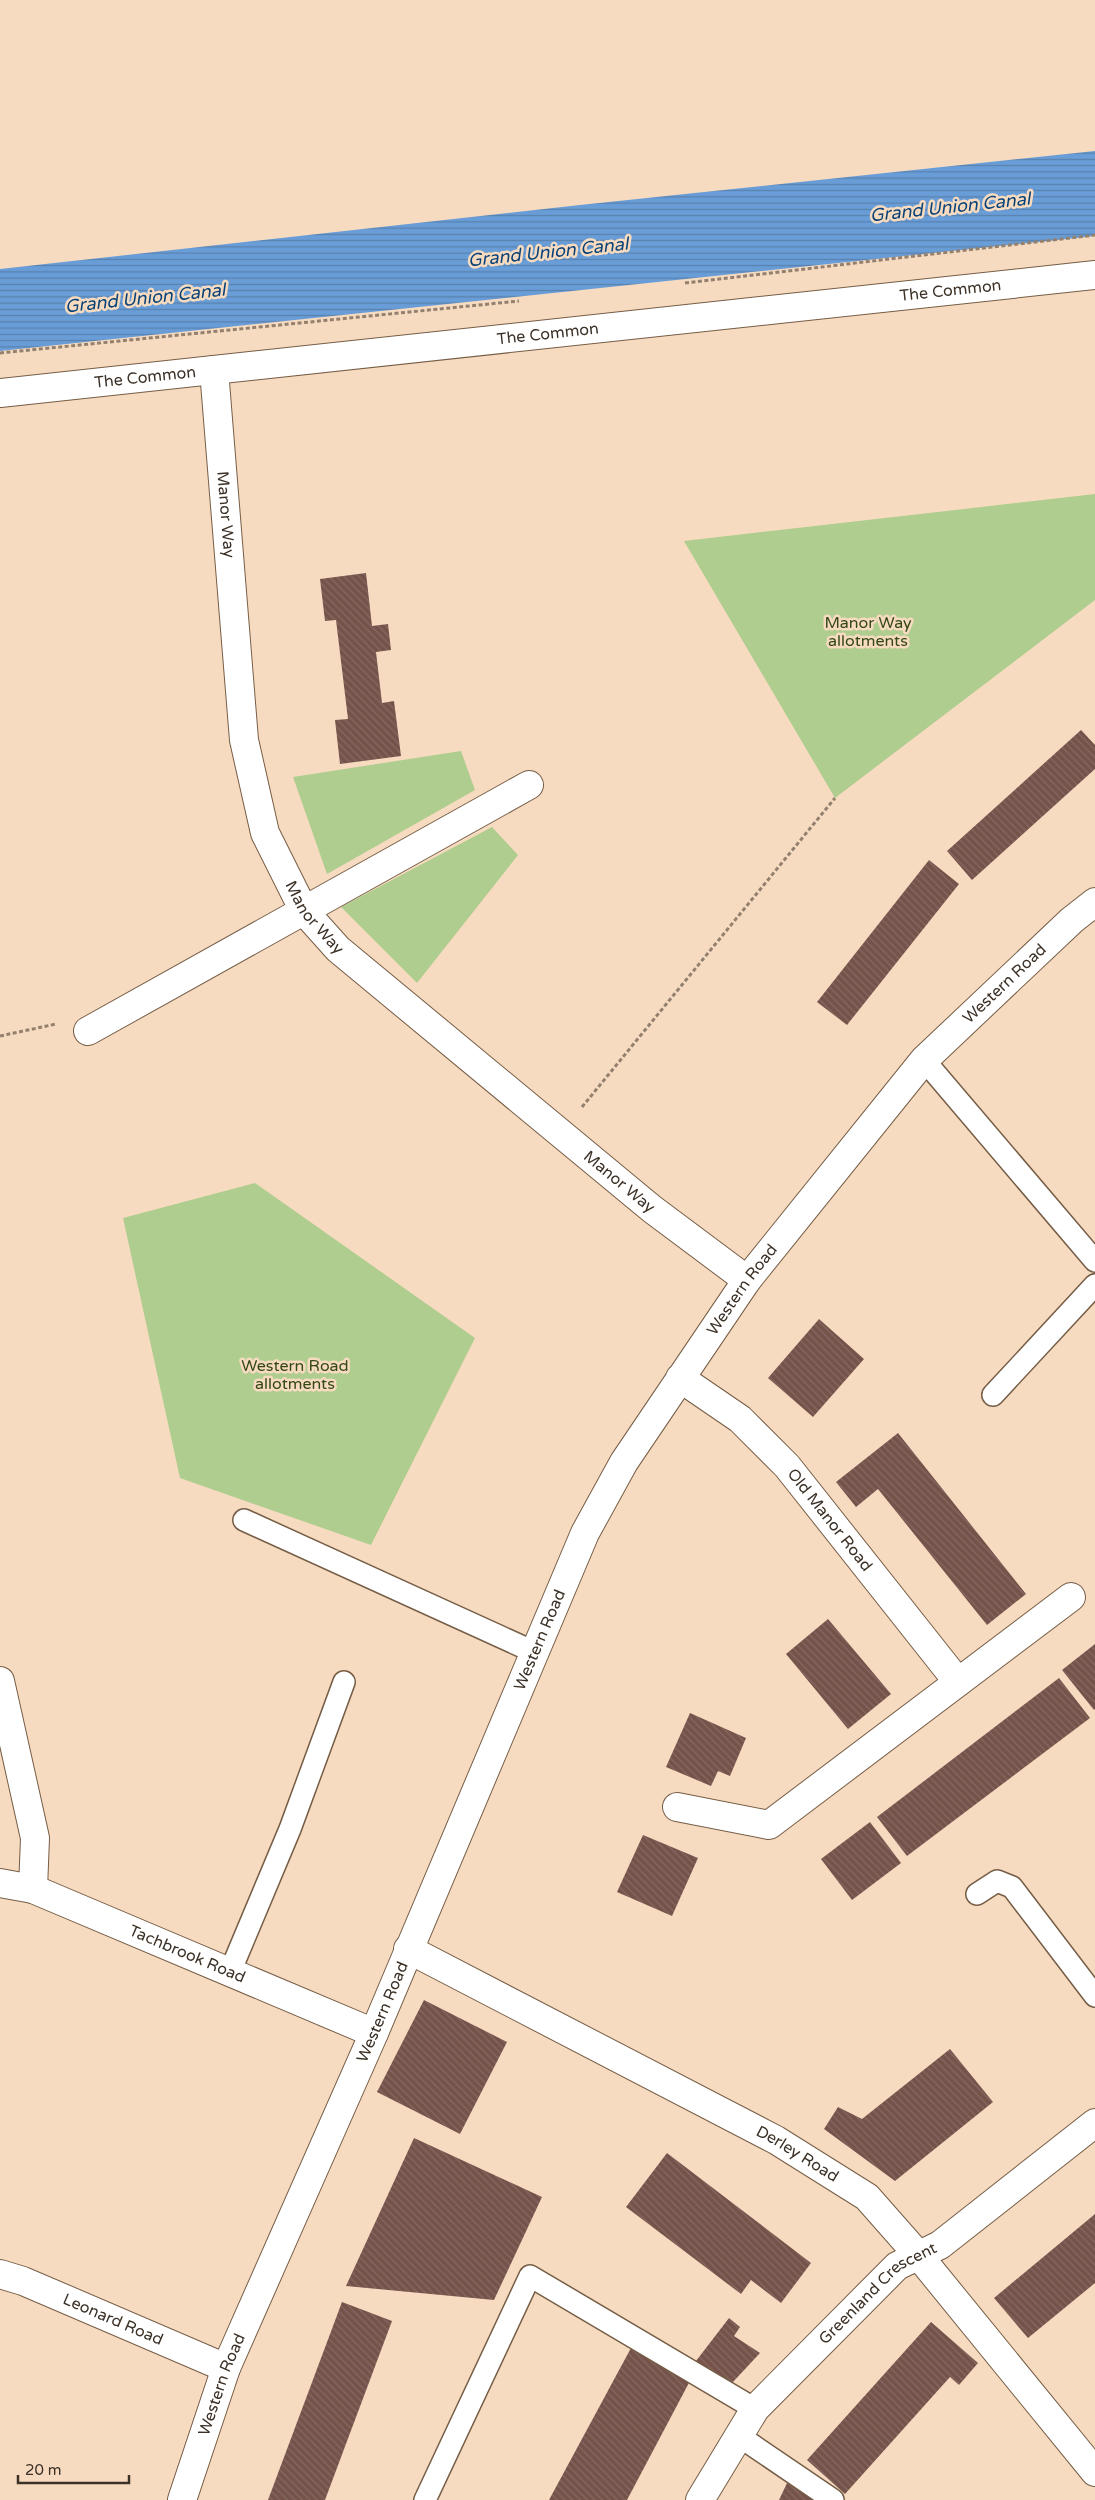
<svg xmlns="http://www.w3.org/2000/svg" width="1095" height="2500" viewBox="0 0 1095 2500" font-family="'Varela Round',sans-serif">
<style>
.green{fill:#afcd8f}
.water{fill:url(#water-rules)}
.building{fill:url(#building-back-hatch)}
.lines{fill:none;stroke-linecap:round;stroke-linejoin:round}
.lane-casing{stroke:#755d46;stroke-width:24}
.street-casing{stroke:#755d46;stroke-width:30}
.secondary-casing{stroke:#755d46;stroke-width:30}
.path{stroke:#93806e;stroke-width:3;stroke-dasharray:4 2.5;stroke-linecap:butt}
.lane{stroke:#fff;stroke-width:21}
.street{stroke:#fff;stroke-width:28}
.secondary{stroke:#fff;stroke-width:28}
.labels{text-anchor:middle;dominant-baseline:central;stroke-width:5;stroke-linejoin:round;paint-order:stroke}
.street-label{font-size:16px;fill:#3c3127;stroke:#f7dbc0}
.park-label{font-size:16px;fill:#334816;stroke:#f7dbc0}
.water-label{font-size:18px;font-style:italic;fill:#094277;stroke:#f7dbc0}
</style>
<defs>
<pattern id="water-rules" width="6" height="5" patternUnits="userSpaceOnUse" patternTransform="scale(1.25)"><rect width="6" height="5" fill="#699dd7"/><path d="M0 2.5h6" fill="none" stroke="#5881ae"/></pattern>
<pattern id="building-back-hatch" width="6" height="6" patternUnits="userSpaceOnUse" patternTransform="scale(1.25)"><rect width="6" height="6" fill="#75534b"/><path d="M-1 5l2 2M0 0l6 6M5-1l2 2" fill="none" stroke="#856962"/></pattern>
</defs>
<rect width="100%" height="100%" fill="#f7dbc0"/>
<g class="green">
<path d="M1095,494v106l-260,198 -151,-257z"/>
<path d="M461,751l14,39 -148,84 -34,-97z"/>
<path d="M492,827l26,28 -101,128 -76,-76z"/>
<path d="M255,1183l220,155 -104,207 -191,-67 -57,-260z"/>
</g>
<path class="water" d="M1095,151v85l-1095,115v-82l580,-64z"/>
<g class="building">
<path d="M366,573l6,53 16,-2 3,26 -15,2 6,51 12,-2 7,55 -61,8 -5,-44 13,-1 -12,-99 -11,1 -5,-42z"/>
<path d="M1081,730l14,15v24l-123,111 -25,-29z"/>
<path d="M929,860l30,24 -112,141 -30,-23z"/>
<path d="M819,1319l45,40 -51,58 -45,-39z"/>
<path d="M898,1433l128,161 -39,31 -109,-136 -22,18 -20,-25z"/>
<path d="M828,1619l63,75 -43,35 -62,-75z"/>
<path d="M1095,1644v65l-1,1 -32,-40z"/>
<path d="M1059,1678l31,40 -183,138 -30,-39z"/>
<path d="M690,1713l56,25 -16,38 -12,-5 -7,15 -45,-19z"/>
<path d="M870,1822l31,41 -49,37 -31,-41z"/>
<path d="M643,1835l55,23 -26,58 -55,-24z"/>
<path d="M424,2000l83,42 -47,92 -83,-42z"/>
<path d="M950,2049l43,53 -98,79 -71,-52 14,-22 24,12z"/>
<path d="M414,2138l128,59 -48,103 -148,-14z"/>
<path d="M667,2153l144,110 -30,40 -30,-23 -10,14 -115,-87z"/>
<path d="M1095,2214v69l-67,55 -34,-40z"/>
<path d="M342,2302l50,19 -67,179h-57z"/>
<path d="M729,2318l11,9 -6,9 26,17 -28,30 -36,-22z"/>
<path d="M931,2322l47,41 -19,22 -9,-8 -105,117 -38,-34z"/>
<path d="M631,2348l60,31 -64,121h-78z"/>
<path d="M788,2481l39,19h-48z"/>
</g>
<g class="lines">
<g class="lane-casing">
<g id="lane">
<path d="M924,1060l171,201"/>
<path d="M993,1395l102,-110"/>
<path d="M244,1520l290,132"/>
<path d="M977,1894l20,-13 15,6 83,109"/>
<path d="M230,1972l60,-143 54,-147"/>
<path d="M739,2436l94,64"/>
<path d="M425,2500l105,-224 225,133"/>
</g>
</g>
<g class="street-casing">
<g id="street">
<path id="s1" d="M214,370l30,370 21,93 39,78 34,38 314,260 95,71"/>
<path d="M88,1031l441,-246"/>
<path id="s2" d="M680,1378l60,41 47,47 171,216"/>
<path d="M0,1681l35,157 -2,51"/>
<path d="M677,1807l92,18 302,-228"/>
<path id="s3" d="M0,1883l33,6 341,144"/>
<path id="s4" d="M408,1949l368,191 91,57 52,59 176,216"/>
<path id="s5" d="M0,2274l23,7 203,87"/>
<path id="s6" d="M700,2500l55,-91 142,-143 43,-21 155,-122"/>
</g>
</g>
<g class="secondary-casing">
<g id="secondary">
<path id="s7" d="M0,393l1095,-118"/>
<path id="s8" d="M182,2500l44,-132 148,-335 211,-500 39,-71 123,-182 177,-220 148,-140 23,-18"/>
</g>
</g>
<g class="path">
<path d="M685,283l410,-48"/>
<path d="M0,353l519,-52"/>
<path d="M0,1036l56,-12"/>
<path d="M582,1107l253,-309"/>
</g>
<use href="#lane" class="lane"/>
<use href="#street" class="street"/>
<use href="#secondary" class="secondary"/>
</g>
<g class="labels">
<g class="street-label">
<text stroke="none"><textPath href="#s7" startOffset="956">The Common</textPath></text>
<text stroke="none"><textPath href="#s7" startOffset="551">The Common</textPath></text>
<text stroke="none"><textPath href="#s7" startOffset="146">The Common</textPath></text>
<text stroke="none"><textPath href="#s1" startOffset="145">Manor Way</textPath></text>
<text stroke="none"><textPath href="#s1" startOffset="565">Manor Way</textPath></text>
<text stroke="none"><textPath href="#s8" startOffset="1742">Western Road</textPath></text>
<text stroke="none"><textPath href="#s1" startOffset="970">Manor Way</textPath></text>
<text stroke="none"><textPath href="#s8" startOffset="1338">Western Road</textPath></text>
<text stroke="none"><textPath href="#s2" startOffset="208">Old Manor Road</textPath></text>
<text stroke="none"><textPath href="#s8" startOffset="932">Western Road</textPath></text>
<text stroke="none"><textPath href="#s3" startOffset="201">Tachbrook Road</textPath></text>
<text stroke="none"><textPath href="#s8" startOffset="528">Western Road</textPath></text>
<text stroke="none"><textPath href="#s4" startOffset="440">Derley Road</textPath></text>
<text stroke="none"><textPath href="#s6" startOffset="276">Greenland Crescent</textPath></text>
<text stroke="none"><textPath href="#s5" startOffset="122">Leonard Road</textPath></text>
<text stroke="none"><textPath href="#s8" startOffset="122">Western Road</textPath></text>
</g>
<g class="park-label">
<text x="868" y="623">Manor Way<tspan x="868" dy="18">allotments</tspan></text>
<text x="295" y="1366">Western Road<tspan x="295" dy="18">allotments</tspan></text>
</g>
<g class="water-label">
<text transform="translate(950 207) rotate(-6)">Grand Union Canal</text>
<text transform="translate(548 252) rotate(-6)">Grand Union Canal</text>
<text transform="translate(145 298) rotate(-6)">Grand Union Canal</text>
</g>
</g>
<path d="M18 2475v8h111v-8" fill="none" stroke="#3c3127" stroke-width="2.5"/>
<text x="25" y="2475" font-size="15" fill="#3c3127" stroke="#f7dbc0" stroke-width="4" paint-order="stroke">20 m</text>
</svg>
